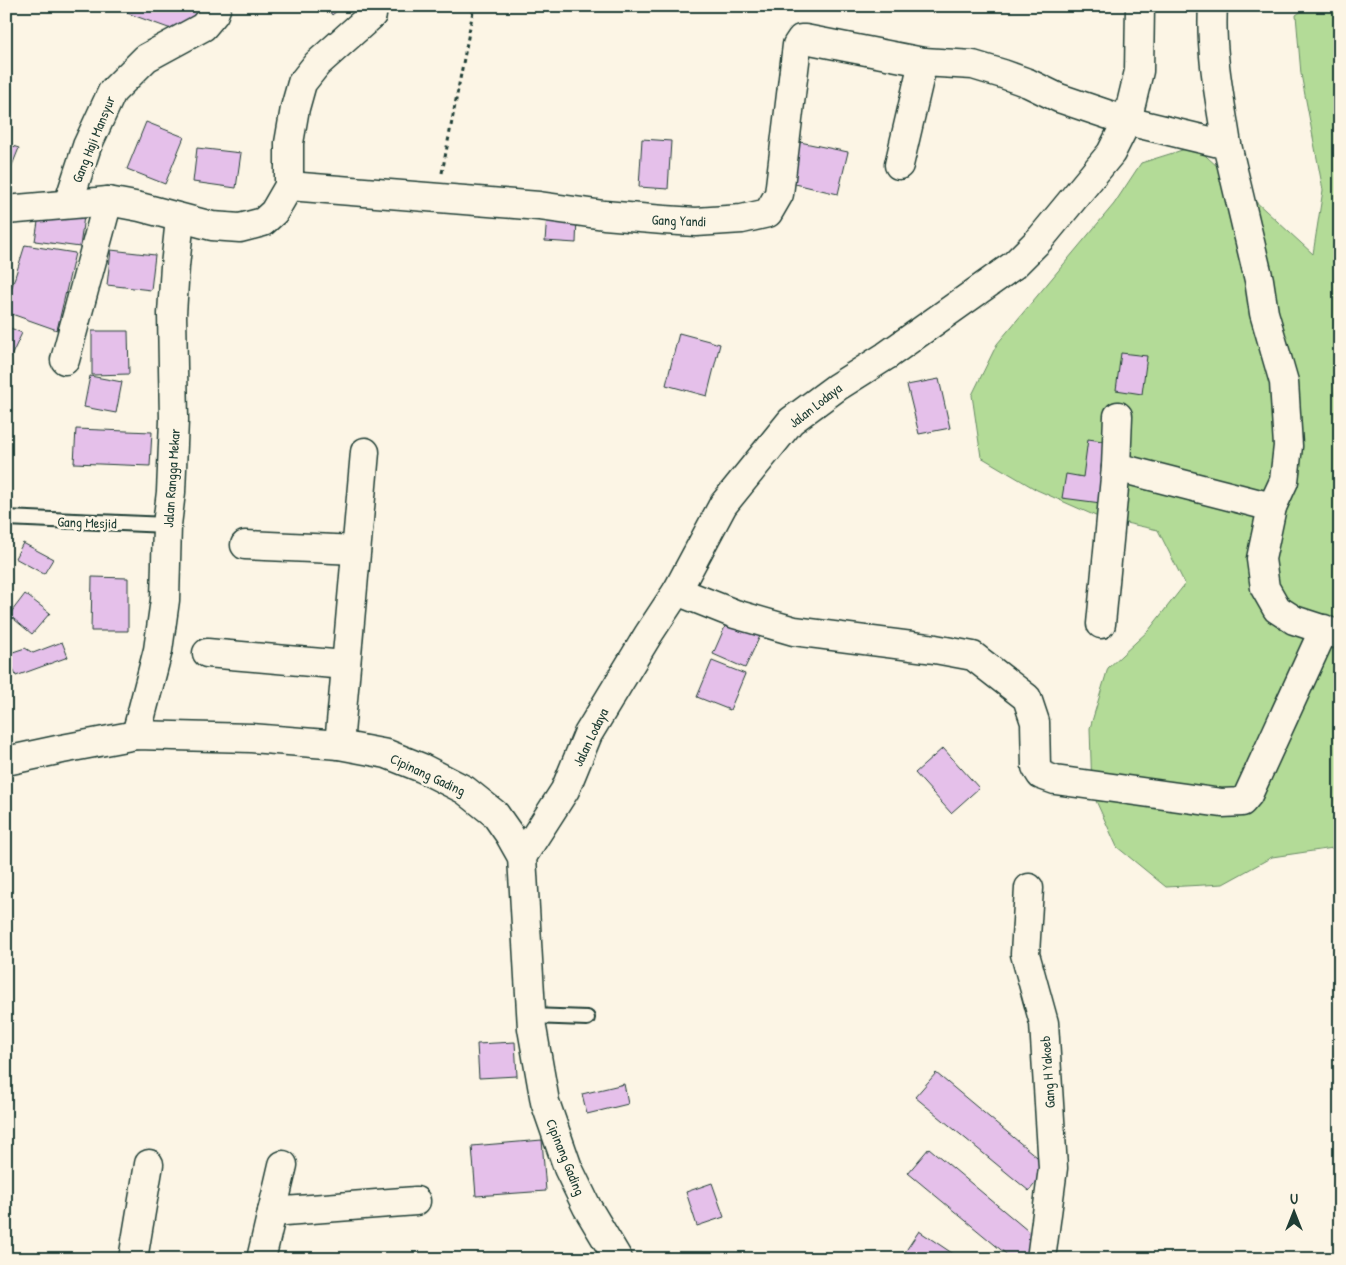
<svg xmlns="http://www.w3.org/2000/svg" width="1346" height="1265" viewBox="0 0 1346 1265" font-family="'Patrick Hand',sans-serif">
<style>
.green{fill:#b3db97;stroke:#698c66}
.building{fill:#e5c0ea;stroke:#1f3d34}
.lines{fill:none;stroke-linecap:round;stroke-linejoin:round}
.lane-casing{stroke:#1f3d34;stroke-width:18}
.street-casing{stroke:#1f3d34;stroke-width:31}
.path{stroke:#1f3d34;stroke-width:3;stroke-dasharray:4 4;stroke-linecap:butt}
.lane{stroke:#fcf5e5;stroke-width:14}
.street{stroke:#fcf5e5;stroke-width:28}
.labels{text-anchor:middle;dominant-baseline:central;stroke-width:5;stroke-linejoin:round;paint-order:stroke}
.street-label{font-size:14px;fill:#1f3d34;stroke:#fcf5e5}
</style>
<rect width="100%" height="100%" fill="#fcf5e5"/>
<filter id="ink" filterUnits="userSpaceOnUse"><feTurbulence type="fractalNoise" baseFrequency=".02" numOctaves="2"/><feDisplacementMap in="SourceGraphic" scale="10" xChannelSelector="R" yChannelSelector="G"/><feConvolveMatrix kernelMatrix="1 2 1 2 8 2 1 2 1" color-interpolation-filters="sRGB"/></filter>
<g filter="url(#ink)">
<path class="green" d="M1309,6h31v841l-68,10 -49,27 -57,3 -49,-40 -25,-55 -2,-64 18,-60 41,-38 36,-46 -27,-54 -60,-13 -61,-27 -56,-33 -9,-62 25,-51 117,-140 27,-41 54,-17 118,108 10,-64 -22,-116 -5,-59z"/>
<g class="building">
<path d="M130,6h70l-15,28 -58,-21z"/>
<path d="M326,6h17l-11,9z"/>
<path d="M146,122l38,15 -19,47 -38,-15z"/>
<path d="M642,139l29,2 -3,48 -29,-2z"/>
<path d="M800,142l48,10 -10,42 -47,-11z"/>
<path d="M6,144l13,4 -12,30 -1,-1z"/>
<path d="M197,148l44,5 -5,35 -43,-6z"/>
<path d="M40,209l44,7 -4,31 -45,-6z"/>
<path d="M547,216l30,1 -1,26 -31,-2z"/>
<path d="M25,245l50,8 -18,77 -51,-18v-6z"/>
<path d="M111,250l44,5 -4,35 -44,-5z"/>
<path d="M6,326l16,7 -16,34z"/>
<path d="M92,331h36l1,43 -37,1z"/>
<path d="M679,333l41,11 -13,52 -41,-11z"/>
<path d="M1121,353l26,3 -5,38 -26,-4z"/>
<path d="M90,376l32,6 -6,31 -32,-6z"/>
<path d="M939,379l11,49 -31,6 -12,-49z"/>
<rect x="6" y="382" width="3" height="26"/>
<path d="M76,429l76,3 -2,34 -76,-3z"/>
<path d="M1088,439l22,3 -9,61 -39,-5 4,-24 17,3z"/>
<path d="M23,543l30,16 -9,15 -29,-16z"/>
<path d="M92,577l36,1v53h-37z"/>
<path d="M25,594l25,19 -18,21 -23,-19z"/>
<path d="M727,622l33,14 -15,32 -32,-14z"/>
<path d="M62,642l6,15 -52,19 -9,-22 18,-6 8,5z"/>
<path d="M712,661l33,13 -15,36 -33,-13z"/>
<path d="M943,748l36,40 -28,25 -36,-40z"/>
<path d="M515,1042l2,34 -38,2 -2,-34z"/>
<path d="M936,1073l113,94 -20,24 -114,-94z"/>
<path d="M624,1084l4,20 -41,10 -5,-20z"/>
<path d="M542,1140l4,51 -70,5 -4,-50z"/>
<path d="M929,1148l111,93 -15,18h-13l-104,-86z"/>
<path d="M712,1183l12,34 -27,9 -11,-34z"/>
<path d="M919,1231l42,28h-59l-1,-1z"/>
</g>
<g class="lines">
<g class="lane-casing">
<g id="lane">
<path d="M6,518l161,7"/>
<path d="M531,1016l56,2"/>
</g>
</g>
<g class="street-casing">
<g id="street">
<path d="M1213,6c-3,47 7,93 14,139"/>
<path d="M899,165l24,-103 50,3 30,9 25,9 31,15 68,23 100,24 32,135 5,33 20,69 4,64 -4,35 -12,26 -11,52 4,29 12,21 17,11 46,15"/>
<path d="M289,186l250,20 65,9 60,5 32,2 46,-3 26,-6 11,-19 18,-149 4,-6h4l118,23"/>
<path d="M68,204l19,-58 25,-54 34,-34 57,-31 11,-13 3,-8"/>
<path d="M6,210l102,-9 32,6 72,19 28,2 23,-6 11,-10 15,-26v-43l6,-35 7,-25 15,-19 55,-49"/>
<path d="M65,360l43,-159"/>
<path d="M1116,467l156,40"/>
<path d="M245,545l111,5"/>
<path d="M677,591l58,23 59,17 141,18 38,7 54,42 8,24 1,45 5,8 14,5 167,23 20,-1 6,-7 76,-166"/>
<path d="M1101,624l15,-157 2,-51"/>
<path d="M207,653l138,12"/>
<path d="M136,735l22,-85 7,-50 2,-75 4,-33 3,-72 -2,-106 3,-48 5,-47"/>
<path d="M339,745l26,-293"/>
<path d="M6,761l56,-12 74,-14 115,3 88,7 48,9 35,14 43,22 30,24 14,20 13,23 10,171 13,74 23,66 19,39 31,52"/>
<path d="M522,857l43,-67 23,-56 60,-99 29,-44 46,-86 68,-84 46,-34 49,-31 128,-91 27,-27 70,-85 16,-32 12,-50 1,-65"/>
<path d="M1029,888l-4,66 19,69 9,145 -12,91"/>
<path d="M272,1212l144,-11"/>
<path d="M133,1259l16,-95"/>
<path d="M261,1259l22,-94"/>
</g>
</g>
<path class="path" d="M442,173l32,-167"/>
<use href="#lane" class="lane"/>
<use href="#street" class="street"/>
</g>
</g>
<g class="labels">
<g class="street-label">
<text transform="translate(93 139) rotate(-68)">Gang Haji Mansyur</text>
<text transform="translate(679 220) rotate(2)">Gang Yandi</text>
<text transform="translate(815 405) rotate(-38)">Jalan Lodaya</text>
<text transform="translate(171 478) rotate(-86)">Jalan Rangga Mekar</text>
<text transform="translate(87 522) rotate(2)">Gang Mesjid</text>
<text transform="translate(590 737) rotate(-64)">Jalan Lodaya</text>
<text transform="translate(428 774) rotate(25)">Cipinang Gading</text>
<text transform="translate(1047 1072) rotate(-94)">Gang H Yakoeb</text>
<text transform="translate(566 1157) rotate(68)">Cipinang Gading</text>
</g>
</g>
<rect width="1346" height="1265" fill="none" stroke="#fcf5e5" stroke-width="25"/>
<rect x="12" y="12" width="1321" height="1240" fill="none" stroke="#1f3d34" stroke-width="2" filter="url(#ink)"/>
<g transform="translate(1294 1212)" stroke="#fcf5e5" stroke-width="4" paint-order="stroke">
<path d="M0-4L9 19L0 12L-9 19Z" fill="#1f3d34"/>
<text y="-8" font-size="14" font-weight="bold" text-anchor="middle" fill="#1f3d34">U</text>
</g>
</svg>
